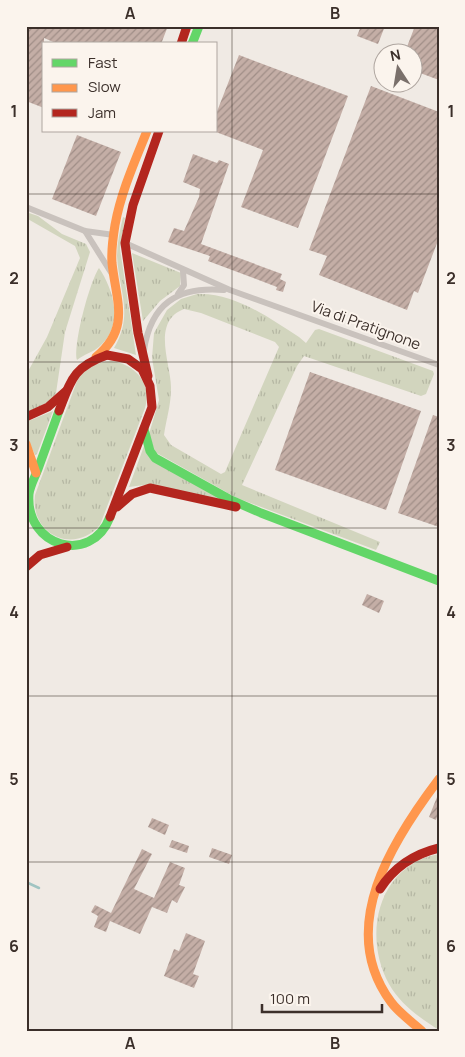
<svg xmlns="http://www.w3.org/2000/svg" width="465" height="1057" viewBox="0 0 465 1057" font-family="Manrope,sans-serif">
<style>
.grass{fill:url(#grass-tufts);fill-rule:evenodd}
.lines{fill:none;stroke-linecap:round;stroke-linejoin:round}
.stream{stroke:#a0c4c2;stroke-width:2.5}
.building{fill:url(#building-hatch)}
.street{stroke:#c9c2bd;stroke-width:6}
.fast{stroke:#63d668;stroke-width:9}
.slow{stroke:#ff974d;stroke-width:9}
.jam{stroke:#b3261e;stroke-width:9}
.grid{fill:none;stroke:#3b2f2a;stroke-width:1;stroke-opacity:0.55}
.labels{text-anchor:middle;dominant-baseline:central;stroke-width:4;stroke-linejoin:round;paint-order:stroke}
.street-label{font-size:15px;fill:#3b2f2a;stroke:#fbf4ed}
.neatline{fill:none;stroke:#3b2f2a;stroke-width:2}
.grid-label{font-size:16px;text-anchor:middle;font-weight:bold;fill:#3b2f2a}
</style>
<defs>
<pattern id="grass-tufts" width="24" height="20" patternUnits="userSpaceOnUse" patternTransform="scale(1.25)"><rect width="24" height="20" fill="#d2d5be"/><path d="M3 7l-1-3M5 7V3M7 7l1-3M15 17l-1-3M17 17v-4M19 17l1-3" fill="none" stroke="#b5b7a3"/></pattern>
<pattern id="building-hatch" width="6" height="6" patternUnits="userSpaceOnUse" patternTransform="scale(1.25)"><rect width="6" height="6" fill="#c4aea6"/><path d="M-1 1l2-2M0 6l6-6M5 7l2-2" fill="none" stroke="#a08e87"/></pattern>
</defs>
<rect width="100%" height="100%" fill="#f0eae4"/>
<g class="grass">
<path d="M26,212l12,4 24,18 24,10 4,8 -25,80 -9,61 -6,8 -24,12v-38l21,-38 33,-79 -5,-12 -49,-28z"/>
<path d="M123,217l2,1 -5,31 16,106 -22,-7c20,-34 5,-56 3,-92 0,-13 3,-26 6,-39z"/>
<path d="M132,253l49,20 -1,13 -20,15 -17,20z"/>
<path d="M99,268c15,22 25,58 1,78 -6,6 -16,8 -23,14 -4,-16 13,-79 22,-92z"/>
<path d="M197,294c37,-2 72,24 102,43l7,6 9,-13 4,-1 114,42 1,3 -8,20 -5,2 -117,-40 -7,10 -55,119 138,57 -4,8 -139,-52 -82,-46 -6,-18 10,-34 -7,-42 2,-25 13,-23 14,-11zM184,309l17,4 74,29 4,5 -54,125 -4,2 -50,-29 -7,-10c2,-15 7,-30 7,-46 1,-23 -21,-67 13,-80z"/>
<path d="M111,361c24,3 41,22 34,47l-45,117c-26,30 -70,10 -65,-30l42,-114c8,-13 19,-19 34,-20z"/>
<path d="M53,411l-16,43 -2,1 -9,-20v-13z"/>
<path d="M144,446l85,55 -85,-16 -15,2z"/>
<path d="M439,854v176c-19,-12 -39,-26 -50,-46 -27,-49 -11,-119 50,-130z"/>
</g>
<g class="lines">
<path class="stream" d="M26,882l13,6"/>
</g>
<g class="building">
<path d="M26,26h142l-7,18h-103l-14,-6v70l-18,-7z"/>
<path d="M361,26h24l-7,18 -21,-8z"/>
<path d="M415,26h24v54l-27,-10v-18h-7z"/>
<path d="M239,55l109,41 -50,132 -57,-21 22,-57 -47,-18v-18z"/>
<path d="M371,86l68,26v126l-21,55 -4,-2 -7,19 -88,-35 8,-19 -18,-6z"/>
<path d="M77,135l44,17 -25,64 -44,-17z"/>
<path d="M193,154l24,9 2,-3 10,4 -28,80 81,30 -2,5 6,3 -3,10 -7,-2 1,-3 -69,-26 2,-5 -42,-14 6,-14 10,3 15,-34 1,-8 -17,-7z"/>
<path d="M310,372l111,39 -35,99 -111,-40z"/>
<path d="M433,415l6,2v110l-41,-14z"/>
<path d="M367,594l17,7 -5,12 -17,-8z"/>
<path d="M439,792v19l-3,9 -7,-3z"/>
<path d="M152,818l17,7 -4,10 -17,-8z"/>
<path d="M172,840l17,6 -2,7 -18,-6z"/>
<path d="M212,848l20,7 -3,9 -20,-7z"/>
<path d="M142,849l10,5 -18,35 20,9 16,-36 15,6 -6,17 6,2 -8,16 -5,-3 -5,13 -15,-6 -12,27 -30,-13 -4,11 -12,-5 4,-11 -7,-4 4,-7 16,8z"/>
<path d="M186,933l19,8 -12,33 6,2 -5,12 -30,-12 10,-27 5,2z"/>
</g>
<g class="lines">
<g class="street">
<path d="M26,207l59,24 29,4"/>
<path d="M85,231l27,43"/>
<path d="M125,243l105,47 209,75"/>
<path d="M178,294l6,-9 -1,-14"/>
<path d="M144,350c7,-46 33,-64 80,-60"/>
</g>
<g class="fast">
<path d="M192,44l7,-18"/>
<path d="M59,411c-7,19 -14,39 -21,58 -3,8 -8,17 -9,25 -4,53 62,72 81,23"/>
<path d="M144,429l6,22 5,7 74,41 32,14 178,68"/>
</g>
<g class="slow">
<path d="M96,357c35,-29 20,-56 16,-94 -1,-13 1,-26 3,-38 6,-33 20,-64 32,-94"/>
<path d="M26,444l10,29"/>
<path d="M422,1031c-10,-9 -23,-18 -31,-29 -55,-74 1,-161 48,-223"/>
</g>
<g class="jam">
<path d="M181,44l6,-18"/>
<path d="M107,355l21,4 14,10 8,17 2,21 -42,110"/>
<path d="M148,376l-10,-43 -13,-90 8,-38 26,-74"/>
<path d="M59,411c12,-31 14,-44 48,-56"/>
<path d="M26,417l22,-10 18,-16"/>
<path d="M117,507l15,-13 18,-6 86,19"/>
<path d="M26,567l14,-12 27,-8"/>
<path d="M380,889c14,-22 34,-35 59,-41"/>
</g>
</g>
<path class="grid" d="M232,26v1005M26,194h413M26,362h413M26,528h413M26,696h413M26,862h413"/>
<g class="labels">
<g class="street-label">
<text transform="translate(366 325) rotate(20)">Via di Pratignone</text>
</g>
</g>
<rect width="465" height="1057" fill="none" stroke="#fbf4ed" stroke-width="55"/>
<rect x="42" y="42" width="175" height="90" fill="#fbf4ed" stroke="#aea59f"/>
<rect x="52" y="59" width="25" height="8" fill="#63d668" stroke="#aea59f"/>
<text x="88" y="68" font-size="15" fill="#3b2f2a">Fast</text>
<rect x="52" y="84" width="25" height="8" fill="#ff974d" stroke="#aea59f"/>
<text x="88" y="92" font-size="15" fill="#3b2f2a">Slow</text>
<rect x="52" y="109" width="25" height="8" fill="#b3261e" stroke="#aea59f"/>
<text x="88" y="118" font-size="15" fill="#3b2f2a">Jam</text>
<g transform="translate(398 68) rotate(348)"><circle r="24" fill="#fbf4ed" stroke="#aea59f"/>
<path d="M0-4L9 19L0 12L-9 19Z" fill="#7a706b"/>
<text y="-8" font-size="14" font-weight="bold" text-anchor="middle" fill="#3b2f2a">N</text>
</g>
<path d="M262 1004v8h120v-8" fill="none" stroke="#3b2f2a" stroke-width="2.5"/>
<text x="270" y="1004" font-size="15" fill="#3b2f2a" stroke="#fbf4ed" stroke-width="4" paint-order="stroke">100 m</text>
<rect x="28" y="28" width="410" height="1002" class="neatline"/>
<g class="grid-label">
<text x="130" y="19">A</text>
<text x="335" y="19">B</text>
<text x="14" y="117">1</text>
<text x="451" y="117">1</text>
<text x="14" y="284">2</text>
<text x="451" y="284">2</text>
<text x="14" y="451">3</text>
<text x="451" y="451">3</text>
<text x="14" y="618">4</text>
<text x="451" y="618">4</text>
<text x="14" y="785">5</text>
<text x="451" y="785">5</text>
<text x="14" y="952">6</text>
<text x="451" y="952">6</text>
<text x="130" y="1049">A</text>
<text x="335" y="1049">B</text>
</g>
</svg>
